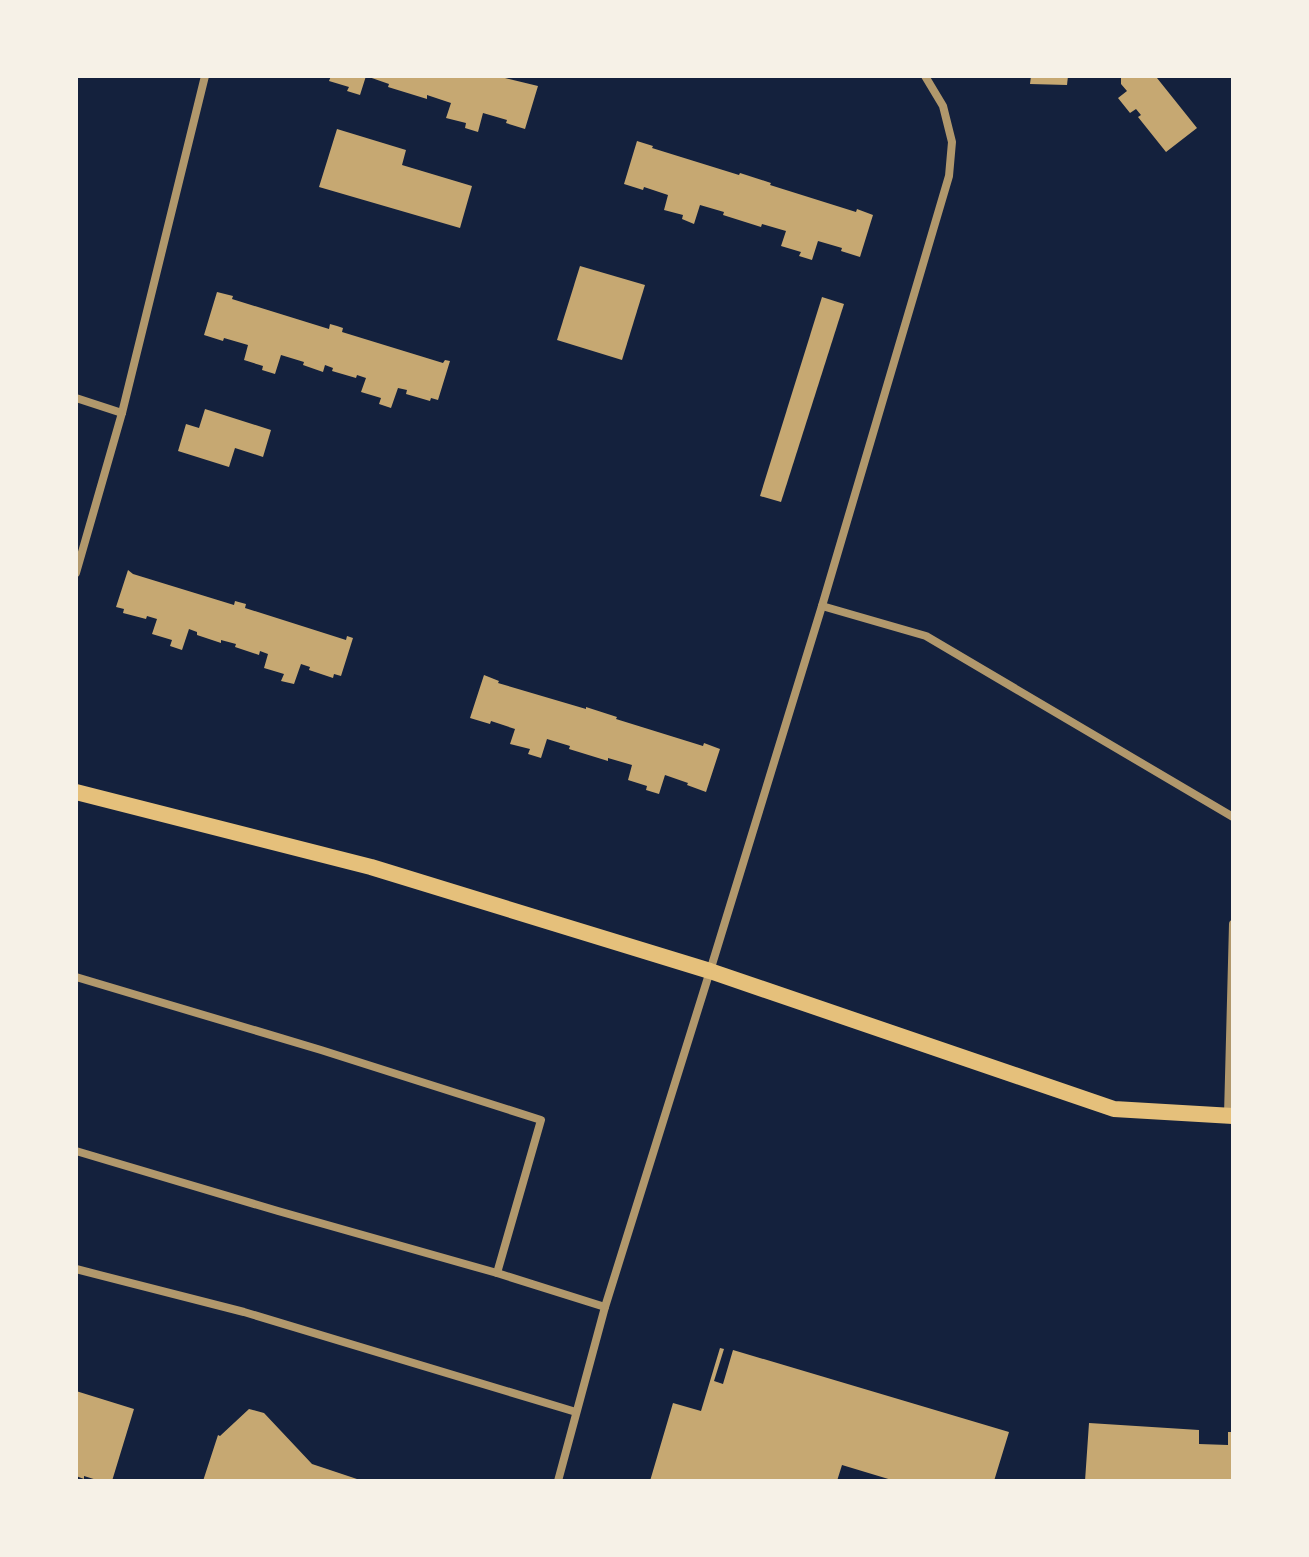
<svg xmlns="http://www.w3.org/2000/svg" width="1309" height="1557" viewBox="0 0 1309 1557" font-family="Karla,sans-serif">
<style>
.building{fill:#c6a872}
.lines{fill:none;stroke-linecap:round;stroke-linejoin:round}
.minor{stroke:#b1986c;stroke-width:8}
.secondary{stroke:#e5c07b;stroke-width:16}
</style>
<rect width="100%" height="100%" fill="#14213d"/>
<g class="building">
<path d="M331,76h35l-6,19 -13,-4 2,-4 -20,-6z"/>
<path d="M366,76h131l41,10 -13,43 -19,-6 1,-3 -24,-7 -5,19 -13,-4 1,-5 -20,-5 5,-15 -24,-8v4l-39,-12 1,-3z"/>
<path d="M1031,76h37l-1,9 -37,-1z"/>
<path d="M1121,76h36v2l40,50 -31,24 -28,-35 3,-2 -5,-6 -6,4 -12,-15 9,-7 -6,-7z"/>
<path d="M337,129l69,21 -4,15 70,21 -12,42 -141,-41z"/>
<path d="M637,141l16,5 -1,2 87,27 1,-2 31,10 -1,2 86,27 1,-3 16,6 -13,42 -19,-6 1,-3 -24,-7 -6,19 -13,-4 2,-4 -20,-6 5,-15 -24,-7 -1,3 -38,-12 1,-3 -24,-7 -6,19 -12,-5 1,-4 -19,-5 4,-15 -24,-8 -1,3 -19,-6z"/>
<path d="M580,266l65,19 -23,75 -65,-20z"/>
<path d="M217,292l16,4 -1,3 97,30 1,-5 7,2 6,2 -1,4 101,31 2,-3 5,1 -12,39 -7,-2 -1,3 -24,-7 1,-4 -9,-2 -7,20 -12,-4 2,-6 -20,-6 5,-14 -9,-3 -1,3 -24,-7 1,-3 -8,-3 -2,7 -20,-7 1,-3 -23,-7 -6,19 -13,-4 1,-4 -19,-6 4,-15 -24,-7 -1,3 -19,-6z"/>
<path d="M822,297l22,7 -63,198 -21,-6z"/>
<path d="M205,409l66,21 -8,27 -28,-9 -6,19 -51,-16 8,-27 13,4z"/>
<path d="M128,570l5,4 101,31 1,-4 11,3 -1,4 101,32 1,-4 6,2 -12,38 -7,-2 -1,4 -24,-8 1,-3 -9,-3 -7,20 -13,-3 3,-7 -20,-6 4,-14 -8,-3 -1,4 -24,-8 1,-3 -15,-4v3l-24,-8v-3l-8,-3 -7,21 -12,-4 2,-6 -20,-6 5,-15 -10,-3 -1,3 -23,-6 1,-4 -8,-2z"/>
<path d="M484,675l15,6 -1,2 88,26v-2l31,10 -1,2 87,27 1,-3 16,6 -14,43 -19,-7 1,-2 -23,-8 -6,19 -13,-4 1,-4 -19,-6 4,-15 -24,-7v3l-39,-12 1,-3 -23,-7 -6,19 -13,-4 2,-5 -20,-5 5,-15 -24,-8 -1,3 -20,-6z"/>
<path d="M720,1348l4,1 -10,32 9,3 10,-34 276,82 -15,49h-99l-53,-16 -5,16h-187l23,-78 28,8z"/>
<path d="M76,1391l58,18 -22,72h-12l-16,-5v3l-8,-3z"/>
<path d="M249,1409l15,4 48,51 51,17h-160l15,-46 2,1z"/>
<path d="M1089,1423l110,7v14l29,1v-13h5v49h-148z"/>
</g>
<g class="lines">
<g class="minor">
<path d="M76,398l46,15"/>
<path d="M76,573l46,-160 83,-337"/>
<path d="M822,606l104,30 307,181"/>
<path d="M76,977l245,73 220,70 -44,153"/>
<path d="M1228,1115l5,-191"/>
<path d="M76,1151l202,60 219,62 108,34"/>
<path d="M76,1269l168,43 332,100"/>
<path d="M558,1481l47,-174 105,-336 112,-365 127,-430 3,-34 -9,-36 -18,-30"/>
</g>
<path class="secondary" d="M76,792l295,75 339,104 404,138 119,7"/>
</g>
<rect width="1309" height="1557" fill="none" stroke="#f6f1e7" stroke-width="156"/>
</svg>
